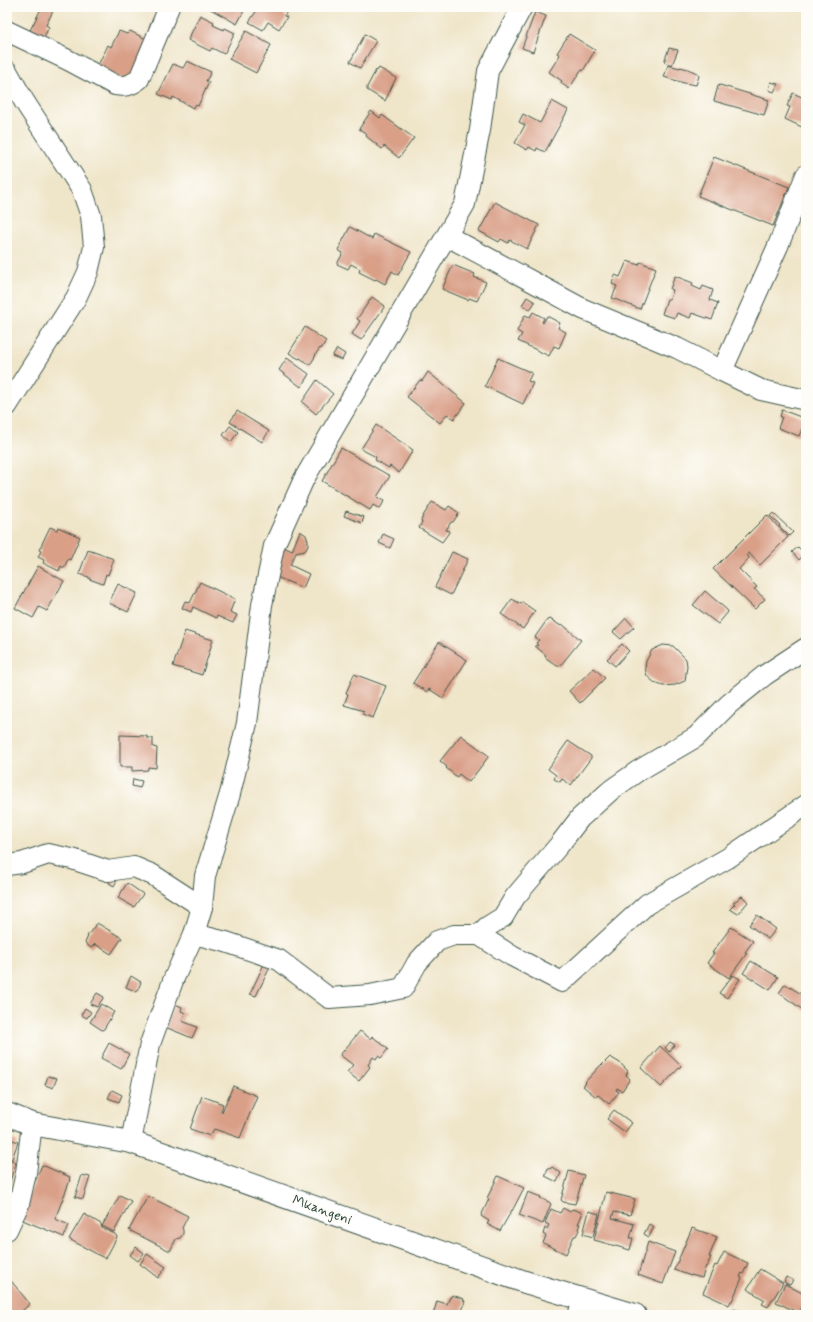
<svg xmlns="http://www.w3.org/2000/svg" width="813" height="1322" viewBox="0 0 813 1322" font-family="Mynerve,sans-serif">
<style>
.building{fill:#d99f87}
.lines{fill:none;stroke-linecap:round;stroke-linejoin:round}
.street-casing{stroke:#3e564a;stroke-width:22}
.secondary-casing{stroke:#3e564a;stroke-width:24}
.street{stroke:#fff;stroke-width:20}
.secondary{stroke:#fff;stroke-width:22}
.labels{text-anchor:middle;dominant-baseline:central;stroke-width:4;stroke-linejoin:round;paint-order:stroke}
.street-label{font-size:14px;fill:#1f3d34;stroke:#fdfcf7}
</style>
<rect width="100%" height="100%" fill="#fdfcf7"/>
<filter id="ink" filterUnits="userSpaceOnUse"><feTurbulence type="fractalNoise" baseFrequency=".025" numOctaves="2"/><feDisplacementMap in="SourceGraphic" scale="8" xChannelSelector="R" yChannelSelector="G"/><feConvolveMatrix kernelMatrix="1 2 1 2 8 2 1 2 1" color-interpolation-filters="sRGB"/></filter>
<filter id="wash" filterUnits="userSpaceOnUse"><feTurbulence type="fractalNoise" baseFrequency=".012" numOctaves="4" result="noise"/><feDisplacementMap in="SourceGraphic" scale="16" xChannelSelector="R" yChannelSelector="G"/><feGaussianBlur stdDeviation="0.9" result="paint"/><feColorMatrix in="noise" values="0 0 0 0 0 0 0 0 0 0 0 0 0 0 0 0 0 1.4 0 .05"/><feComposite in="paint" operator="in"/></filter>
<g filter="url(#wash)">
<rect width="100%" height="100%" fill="#efe5c9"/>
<g id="blocks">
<g class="building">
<path d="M42,7h13l-9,18 3,2 -9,18 -14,-7z"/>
<path d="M207,7h39l-9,17z"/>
<path d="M259,7h31l-6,9 3,1 -8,12 -11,-7 -5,8 -14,-8z"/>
<path d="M535,12l11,4 -13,36 -11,-4z"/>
<path d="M200,15l14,7 -1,3 11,5 1,-2 10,5 -11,21 -12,-6 -2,3 -22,-11z"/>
<path d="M119,31l8,3 3,-3 20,10 -21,41 -32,-15 11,-22 3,2z"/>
<path d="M246,31l25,14 -15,28 -27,-14z"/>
<path d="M365,34l11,7 -16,27 -10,-6z"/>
<path d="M569,34l26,16 -12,21 -2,-1 -12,19 -8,-6 1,-2 -13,-9 11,-17 -3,-2z"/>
<path d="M669,48l9,2 -6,15 -8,-3z"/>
<path d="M187,61l24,11 -5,9 3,1 -11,24 -3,-1 -2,3 -20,-11 -1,3 -14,-6 15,-30 10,4z"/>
<path d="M668,65l12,3v-1l8,2 9,4 2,3 -3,9 -12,-2 -20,-6z"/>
<path d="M379,68l17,10 -11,23 -18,-11v-3l9,-17 1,1z"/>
<path d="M771,82l7,2 -4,8 -5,-2z"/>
<path d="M720,85l49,15 -5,15 -50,-14 4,-15z"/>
<path d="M793,93l13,6v30l-21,-10 5,-12 -3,-1z"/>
<path d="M552,101l16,9 -23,42 -8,-4 -1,3 -7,-4 -2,3 -12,-7 10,-18 -6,-3 4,-8 17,9z"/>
<path d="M371,111l9,7 2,-3 32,23 -15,20 -15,-12 -2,3 -16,-13 1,-2 -8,-5z"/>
<path d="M714,157l75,30 -16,39 -75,-30z"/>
<path d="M495,202l44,23 -12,24 -17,-9 -2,3 -7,-4 -2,3 -20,-11z"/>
<path d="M350,227l22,12 2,-5 37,18 -13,23 -6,-4 -7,13 -9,-5 -1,1 -16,-8 1,-3 -9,-5 -3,5 -11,-5 6,-11 -5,-3z"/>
<path d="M627,261l12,4 1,-3 16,6 -16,41 -28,-11 5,-12 -5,-2 3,-9 5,2z"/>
<path d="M453,265l22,9 -1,3 12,5 -9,19 -8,-3 -1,2 -26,-11z"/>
<path d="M675,276l18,7 -1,3 9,4 2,-4 10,4 -3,10 8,3 -6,17 -20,-7 -2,5 -13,-5 -2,5 -13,-4 5,-15h3l3,-9 -3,-1z"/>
<path d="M372,297l13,9 -24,34 -9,-6 8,-13 -3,-2z"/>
<path d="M527,297l8,5 -5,8 -8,-5z"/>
<path d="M533,312l11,6 -2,4 1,1 4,-7 13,7 -2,5 8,4 -7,16 -5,-2 -5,10 -31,-15 4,-7 -5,-3 8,-16 5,2z"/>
<path d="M305,327l21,14 -5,8 -1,-1 -5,7h1l-6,10 -10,-7 -1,1 -10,-6z"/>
<path d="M337,349l8,5 -3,6 -10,-4z"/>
<path d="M287,358l22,16 -8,13 -22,-17z"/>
<path d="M498,358l34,15 -4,8 5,2 -10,21 -38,-18z"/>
<path d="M428,372l38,31 -12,16 -7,-5 -7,9 -33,-26 13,-17 2,1z"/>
<path d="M317,380l16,14 -17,20 -14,-12z"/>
<path d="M782,410l24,9 -7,17 -21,-8 4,-11 -2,-1z"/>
<path d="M237,411l32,20 -7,11 -32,-20z"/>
<path d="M376,425l37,25 -14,23 -9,-7 -1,2 -14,-8 1,-3 -15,-8z"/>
<path d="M230,426l8,6 -7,10 -8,-7z"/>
<path d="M341,448l49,28 -13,21 7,4 -4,8 -7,-4 -3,5 -48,-29z"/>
<path d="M432,502l14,8 3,-4 10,7 -6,9h-2l-5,8 4,1 -8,11 -23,-14 3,-6 -1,-1 2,-5z"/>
<path d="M346,511l18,6 -2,6 -18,-7z"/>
<path d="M773,513l20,19 -4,4 -10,-10 1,-1 -10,-9z"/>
<path d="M767,515l21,22 -28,28 -11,-12 -2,1 2,4 -10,11 18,18 -3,2 11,10 -10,10 -42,-40z"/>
<path d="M50,527l7,3 1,-3 22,10 -10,23 -2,-1 -4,9 -3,-2 -2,5 -16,-8 1,-3 -6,-3 3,-6 -2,-1z"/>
<path d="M300,531l6,4 2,6v5l-3,5 -9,2 -6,12 19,9 -6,14 -29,-12 10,-29 8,4z"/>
<path d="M383,534l11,5 -4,9 -11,-5z"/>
<path d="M798,547l7,7 -6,6 -7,-8z"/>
<path d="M88,550l26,9 -6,16 -2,-1 -3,10 -14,-5v-2l-10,-3z"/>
<path d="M452,552l16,7 -17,36 -16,-8z"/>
<path d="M38,566l26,15 -17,30 -8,-4 -6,11 -18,-10z"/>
<path d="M200,582l35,17 -5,13 7,3 -4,8 -16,-7 -1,2 -23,-11 -2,5 -9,-4 3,-7 5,2z"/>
<path d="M118,584l19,9 -9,19 -19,-9z"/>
<path d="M705,591l22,19 1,2 -10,12 -25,-19z"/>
<path d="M512,599l9,5 1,-2 13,9 -12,18 -22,-15z"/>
<path d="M626,618l8,9 -13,12 -8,-7z"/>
<path d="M550,619l11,7 1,-2 19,16 -21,26h-3l-12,-9 1,-2 -11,-9 3,-1 -2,-2 3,-3 -4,-3 12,-17z"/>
<path d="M185,631l28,9 -11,35 -29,-9z"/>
<path d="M439,642l28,18 -24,38 -14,-9 -2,3 -14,-9z"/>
<path d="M622,644l7,7 -14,15 -8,-7z"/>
<path d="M663,645l10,1 13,13 1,7 -2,15 -10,4 -12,1 -8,-3 -8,-7 -2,-8 1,-7 6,-11z"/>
<path d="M594,668l11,10 -25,25 -11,-12z"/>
<path d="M354,674l32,12 -13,32 -11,-4 2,-3 -20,-6 4,-11 -2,-1z"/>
<path d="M120,735l27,1v2h6v9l4,1 -1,20 -8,-1v3l-16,1v-4h-12z"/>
<path d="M461,735l28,21 -20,26 -10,-8 -2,3 -11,-9 1,-1 -7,-6z"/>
<path d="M568,741l23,15v2l-20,27 -9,-6 -2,3 -6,-3 2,-4 -8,-6z"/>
<path d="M133,779l9,2 -2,7 -8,-2z"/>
<path d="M113,874l6,2 -5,10 -5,-3z"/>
<path d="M127,883l16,11 -9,13 -16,-9z"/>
<path d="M742,896l6,6 -10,12 -8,-5 5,-5 -2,-1z"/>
<path d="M757,915l19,14 -8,10 -19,-14z"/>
<path d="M97,923l25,15 -11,16 -16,-10 -4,4 -6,-5 3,-7h-1z"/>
<path d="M731,927l22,14 -8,11 2,1 -18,25 -22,-15 7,-10h-2z"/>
<path d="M751,961l27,16 -8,13 -27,-17z"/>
<path d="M264,964l6,3 -14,29 -6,-2z"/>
<path d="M733,975l7,4 -13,19 -8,-5z"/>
<path d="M131,976l10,6 -4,10 -11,-5z"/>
<path d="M785,984l21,13v15l-27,-19z"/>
<path d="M97,993l7,4 -7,10 -7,-3z"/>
<path d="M101,1004l13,8 -10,17 -2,1 -12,-8z"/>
<path d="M175,1004l7,3 -1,4 4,2 -3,8 15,6 -5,11 -27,-11z"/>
<path d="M85,1008l6,4 -4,6 -6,-3z"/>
<path d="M360,1031l11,8 1,-3 16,13 -7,9 -3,-2 -2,3 -3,-2 -5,8 2,2 -11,14 -12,-9 6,-7 -13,-10z"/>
<path d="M670,1042l5,3 -6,7 -4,-4z"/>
<path d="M109,1043l20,11 -8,15 -20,-11z"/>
<path d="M660,1046l21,20 -20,21 -20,-19z"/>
<path d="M610,1057l10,6 8,8 -2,4 4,4 -8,12 -5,-3 -1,2 3,2 -10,12 -11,-9 -2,2 -13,-11 3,-3 -1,-1 17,-18v1z"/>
<path d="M48,1076l9,2 -4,10 -8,-3z"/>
<path d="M233,1086l24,10 -17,42 -26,-9 -4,7 -20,-7 12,-33 21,8 -2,8h1z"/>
<path d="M112,1090l10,5 -3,7 -11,-4z"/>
<path d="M614,1110l18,13 -7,9 -18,-13z"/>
<path d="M7,1134l2,1 -1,3 10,4 -6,17h-1v1l5,2 -9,29z"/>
<path d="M42,1165l28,12 -1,3h1l-15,39 14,6 -5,12 -44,-18 9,-24z"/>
<path d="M552,1167l9,6 -4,9 -12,-6 3,-8 2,1z"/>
<path d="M569,1171l15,4 -9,29 -12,-2 -2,-2z"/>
<path d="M82,1175l8,2 -7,22 -8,-2z"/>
<path d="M498,1176l26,12 -12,23v-1l-12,21 -13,-7 2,-3 -8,-5 8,-17 -2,-1z"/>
<path d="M528,1192l13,5 -1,1 9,4 2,2 -8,20 -24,-9z"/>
<path d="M606,1192l29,7 -5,16 -16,-3 -2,6 22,6 -4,14h3l-3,12 -36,-10z"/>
<path d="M120,1195l11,6 -17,31 -12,-6z"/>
<path d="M148,1196l40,20 -6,12 1,2v4l-3,4 -4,1 -6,12 -41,-21z"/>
<path d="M563,1208l7,4 2,-3 9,3 1,3 -4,9h2l-2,5 1,1 -3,6h-2l-8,18 -23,-11 3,-7 -3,-2 2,-6 2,1 2,-4 -4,-2 6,-14 9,4z"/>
<path d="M589,1211l10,3 -6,23 -10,-3z"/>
<path d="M84,1214l17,10 1,4 13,6 2,3 -11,21h-2l-35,-19z"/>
<path d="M649,1224l5,3 -5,10 -5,-3z"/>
<path d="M692,1228l25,9 -8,20h2l-4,9h-1l-4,12 -11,-3v1l-17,-6z"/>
<path d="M648,1242l27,10 -12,32 -25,-9z"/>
<path d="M136,1247l8,6 -6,8 -8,-6z"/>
<path d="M724,1252l24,11 -5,11 -1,-1 -2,4 2,1 -10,23h-1l-2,4 -26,-12 12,-28 2,1z"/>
<path d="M147,1254l19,13 -8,11 -18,-14z"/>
<path d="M760,1269l23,14 -15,24 -6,-3 3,-4 -18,-11z"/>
<path d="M7,1276l23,28 -13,11h-10z"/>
<path d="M786,1277l7,3 -3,5 -6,-3z"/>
<path d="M785,1284l21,11v4l-7,14 -23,-11z"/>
<path d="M452,1295l12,4 -1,1 2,1 -4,14h-28l4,-14 10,3 3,-7h1z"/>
<path d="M734,1309l13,6h-17z"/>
</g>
</g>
</g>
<g filter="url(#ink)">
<use href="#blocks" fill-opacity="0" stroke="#3e564a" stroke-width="1"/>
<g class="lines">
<g class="street-casing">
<g id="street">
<path d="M7,31l61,29 47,25c10,2 15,1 24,-6l30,-72"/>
<path d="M7,71l17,30 58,89 9,26 3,31 -6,25 -12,26 -69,108"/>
<path d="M806,175l-28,71 -56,125 39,19 45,10"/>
<path d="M447,236l88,47 48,26 94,39 45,23"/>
<path d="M7,865l15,-2 26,-9 24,5 36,12 26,-4 19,8 49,32"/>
<path d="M194,934l32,8 53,18 50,38 41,-3 33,-7 14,-25 20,-22 17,-6h25l33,21 50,26 85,-78 81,-46 78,-53"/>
<path d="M479,935l8,-8 16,-10 12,-20 45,-53 20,-26 31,-28 27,-19 58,-34 33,-33 36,-29 41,-27"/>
<path d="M131,1142l19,-98 24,-66 20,-44 8,-27 3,-31 25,-82 17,-71 15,-118 12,-59 30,-67 161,-275 15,-74 8,-59 34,-64"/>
<path d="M7,1230l12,-26 7,-31 6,-49"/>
<path d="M578,1315l6,-15"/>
</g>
</g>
<g class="secondary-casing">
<path id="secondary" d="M7,1114l25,10 99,18 394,140 110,33"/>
</g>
<use href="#street" class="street"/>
<use href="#secondary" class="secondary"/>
</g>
</g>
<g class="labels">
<g class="street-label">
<text transform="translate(322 1210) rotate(20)">Mkangeni</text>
</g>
</g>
<rect width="813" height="1322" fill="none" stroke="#fdfcf7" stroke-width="24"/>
</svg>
